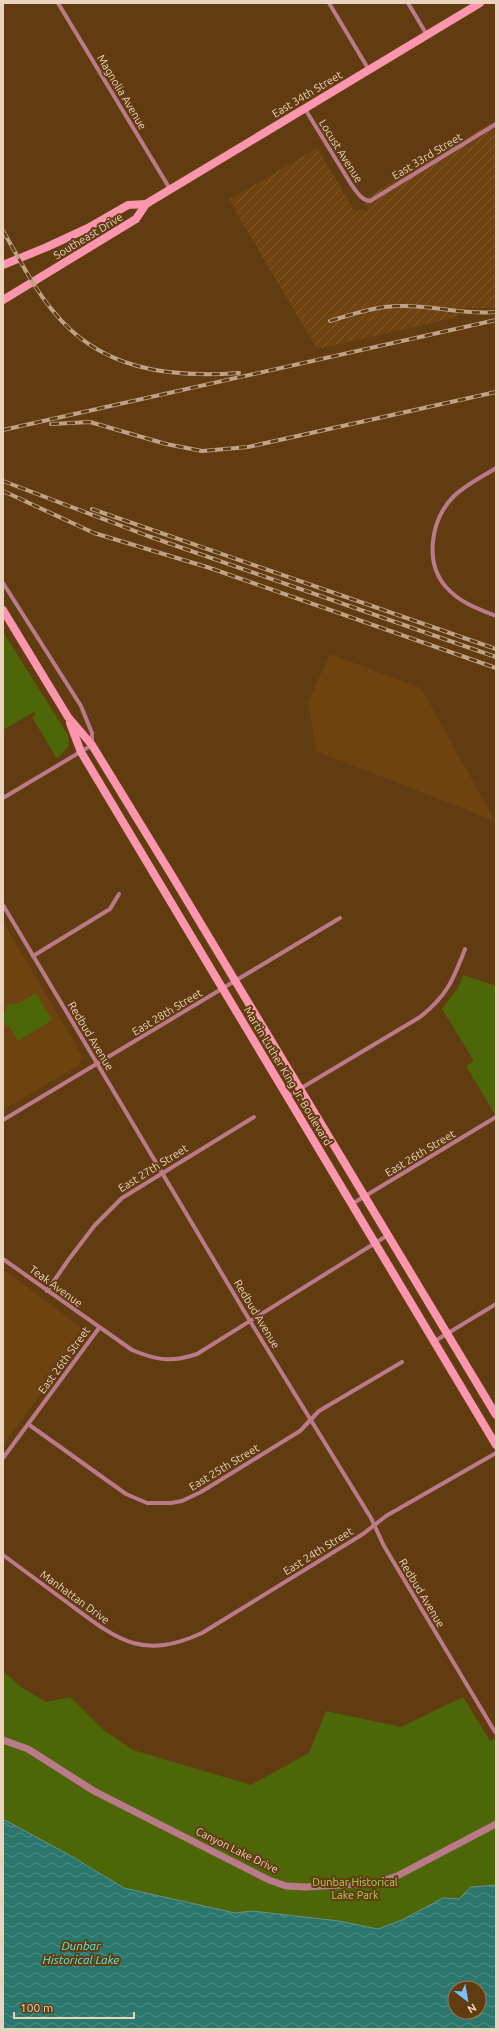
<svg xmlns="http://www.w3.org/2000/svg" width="499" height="2032" viewBox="0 0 499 2032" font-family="Ubuntu,sans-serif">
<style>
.built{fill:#6e4310}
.industrial{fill:url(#industrial-furrows)}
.green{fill:#4d6608;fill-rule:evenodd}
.water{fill:url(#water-waves);stroke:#659386;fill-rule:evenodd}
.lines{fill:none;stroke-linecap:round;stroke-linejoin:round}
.minor{stroke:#bb7a89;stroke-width:4}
.tertiary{stroke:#bb7a89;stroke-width:7}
.secondary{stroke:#fc95ae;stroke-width:8}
.rail-casing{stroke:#bea386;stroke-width:4}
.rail{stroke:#623c11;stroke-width:2.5;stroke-dasharray:8;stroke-linecap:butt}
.labels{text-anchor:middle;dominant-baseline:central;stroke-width:4;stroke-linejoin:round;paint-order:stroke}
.street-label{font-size:11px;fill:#ebd4bf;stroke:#623c11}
.park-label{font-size:11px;fill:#abd258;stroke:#623c11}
.water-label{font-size:12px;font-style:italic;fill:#5debdb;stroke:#623c11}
</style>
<defs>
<pattern id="industrial-furrows" width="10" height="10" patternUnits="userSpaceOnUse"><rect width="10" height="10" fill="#6e4310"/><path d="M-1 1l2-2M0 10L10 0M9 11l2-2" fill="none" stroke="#835d31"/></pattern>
<pattern id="water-waves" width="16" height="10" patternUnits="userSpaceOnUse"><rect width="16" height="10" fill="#2b776e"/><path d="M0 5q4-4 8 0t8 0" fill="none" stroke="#549087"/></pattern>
</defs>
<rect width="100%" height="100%" fill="#623c11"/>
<g class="built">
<path d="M330,654l91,34 74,133 -179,-70 -8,-49z"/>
<path d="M3,922l80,135 -4,8 -76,45z"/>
<path d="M3,1269l76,57 4,6 -2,7 -78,106z"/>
</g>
<path class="industrial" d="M496,120v188h-39v9l-140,32 -88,-149 88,-52 37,62h14l-6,-10z"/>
<g class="green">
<path d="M3,632l65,103 1,11 -11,12 -2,-1 -24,-40 4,-2 -2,-3 -31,18z"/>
<path d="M463,975l33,11v130l-30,-50 8,-5 -32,-52 16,-21z"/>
<path d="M36,993l16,27 -34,21 -9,-15 -6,-2v-8l5,-12h9z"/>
<path d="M3,1671l18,16 25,15 24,-5 35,34 28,19 118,35 58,-32 17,-42 75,16 62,-30 27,44 6,-3v291h-493zM455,1988h24v24h-24z"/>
</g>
<path class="water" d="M3,1819l68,37 53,32 111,25 17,-2 87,10 39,8 24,-9 41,-22 16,1 12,-12 25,-2v144h-493zM455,1988h24v24h-24z"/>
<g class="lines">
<g class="minor">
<path d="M58,3l112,186"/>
<path d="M329,3l40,67"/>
<path d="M408,3l19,32"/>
<path d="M305,109l46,75c5,7 10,16 19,17l126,-77"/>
<path d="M496,468c-14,9 -31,17 -43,29 -22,23 -29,65 -7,90 13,15 32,22 50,29"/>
<path d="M3,583l78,123 11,27v12l-89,53"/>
<path d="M3,905l247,416 121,197 13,28 111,186"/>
<path d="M33,956l77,-47 9,-15"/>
<path d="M288,1096l132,-79c27,-21 33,-37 45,-68"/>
<path d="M3,1120l337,-202"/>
<path d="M352,1204l144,-87"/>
<path d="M3,1259l129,91c24,10 39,13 65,4l191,-119"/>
<path d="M47,1291l22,-32 26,-34 27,-27 132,-81"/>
<path d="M435,1341l61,-37"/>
<path d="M28,1424l98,70 21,9h24l11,-2 19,-9 99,-61 19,-20 83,-49"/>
<path d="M3,1458l96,-130"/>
<path d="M3,1555c23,17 46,34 69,51 47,35 71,54 130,27l161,-99 23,-18 110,-63"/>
</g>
<path class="tertiary" d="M3,1740l25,9 66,42 175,89 17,6 19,1 71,-4 21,-7 99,-52"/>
<g class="secondary">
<path d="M3,265l44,-18 41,-19 40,-23 18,-1"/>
<path d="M3,300l133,-81 10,-15 334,-201"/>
<path d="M3,610l65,107 24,28 79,129 325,541"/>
<path d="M70,723l11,29 415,693"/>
</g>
<g class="rail-casing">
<g id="rail">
<path d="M3,231c16,27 30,56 50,80 47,59 116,67 186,62"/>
<path d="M330,321c23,-7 46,-15 70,-15 32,-1 64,9 96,6"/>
<path d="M51,424l39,-2 76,22 36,7 46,-4 248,-55"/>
<path d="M3,430l493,-110"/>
<path d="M3,481l145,55 348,121"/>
<path d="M3,491l91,42 116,35 286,100"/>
<path d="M92,509l404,140"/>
</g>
</g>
<use href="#rail" class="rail"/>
</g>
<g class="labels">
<g class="street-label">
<text transform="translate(122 92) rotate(59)">Magnolia Avenue</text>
<text transform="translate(307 94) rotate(-31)">East 34th Street</text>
<text transform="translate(341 151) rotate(58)">Locust Avenue</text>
<text transform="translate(427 156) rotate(-31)">East 33rd Street</text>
<text transform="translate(88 236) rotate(-31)">Southeast Drive</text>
<text transform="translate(167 1012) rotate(-31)">East 28th Street</text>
<text transform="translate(91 1036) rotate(59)">Redbud Avenue</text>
<text transform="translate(288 1076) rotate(59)">Martin Luther King Jr. Boulevard</text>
<text transform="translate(420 1153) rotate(-31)">East 26th Street</text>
<text transform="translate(153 1168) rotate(-32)">East 27th Street</text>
<text transform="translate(56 1286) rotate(36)">Teak Avenue</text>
<text transform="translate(257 1314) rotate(59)">Redbud Avenue</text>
<text transform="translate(64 1360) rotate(-54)">East 26th Street</text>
<text transform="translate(224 1467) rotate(-31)">East 25th Street</text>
<text transform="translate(318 1551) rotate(-32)">East 24th Street</text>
<text transform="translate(422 1593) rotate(59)">Redbud Avenue</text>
<text transform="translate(75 1597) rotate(36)">Manhattan Drive</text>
<text transform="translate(237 1850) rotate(26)">Canyon Lake Drive</text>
</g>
<g class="park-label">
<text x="355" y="1882">Dunbar Historical<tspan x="355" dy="13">Lake Park</tspan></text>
</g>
<g class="water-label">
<text x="81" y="1945">Dunbar<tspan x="81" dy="14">Historical Lake</tspan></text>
</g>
</g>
<rect width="499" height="2032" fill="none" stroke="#ebd4bf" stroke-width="8"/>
<g transform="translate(467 2000) rotate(149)"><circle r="19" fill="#623c11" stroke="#997957"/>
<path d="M0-3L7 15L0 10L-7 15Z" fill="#79bff8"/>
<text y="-6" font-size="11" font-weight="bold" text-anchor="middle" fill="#ebd4bf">N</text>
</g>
<path d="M14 2012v6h120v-6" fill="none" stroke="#ebd4bf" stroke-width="2"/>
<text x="20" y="2012" font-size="12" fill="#ebd4bf" stroke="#623c11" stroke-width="3" paint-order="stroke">100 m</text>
</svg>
